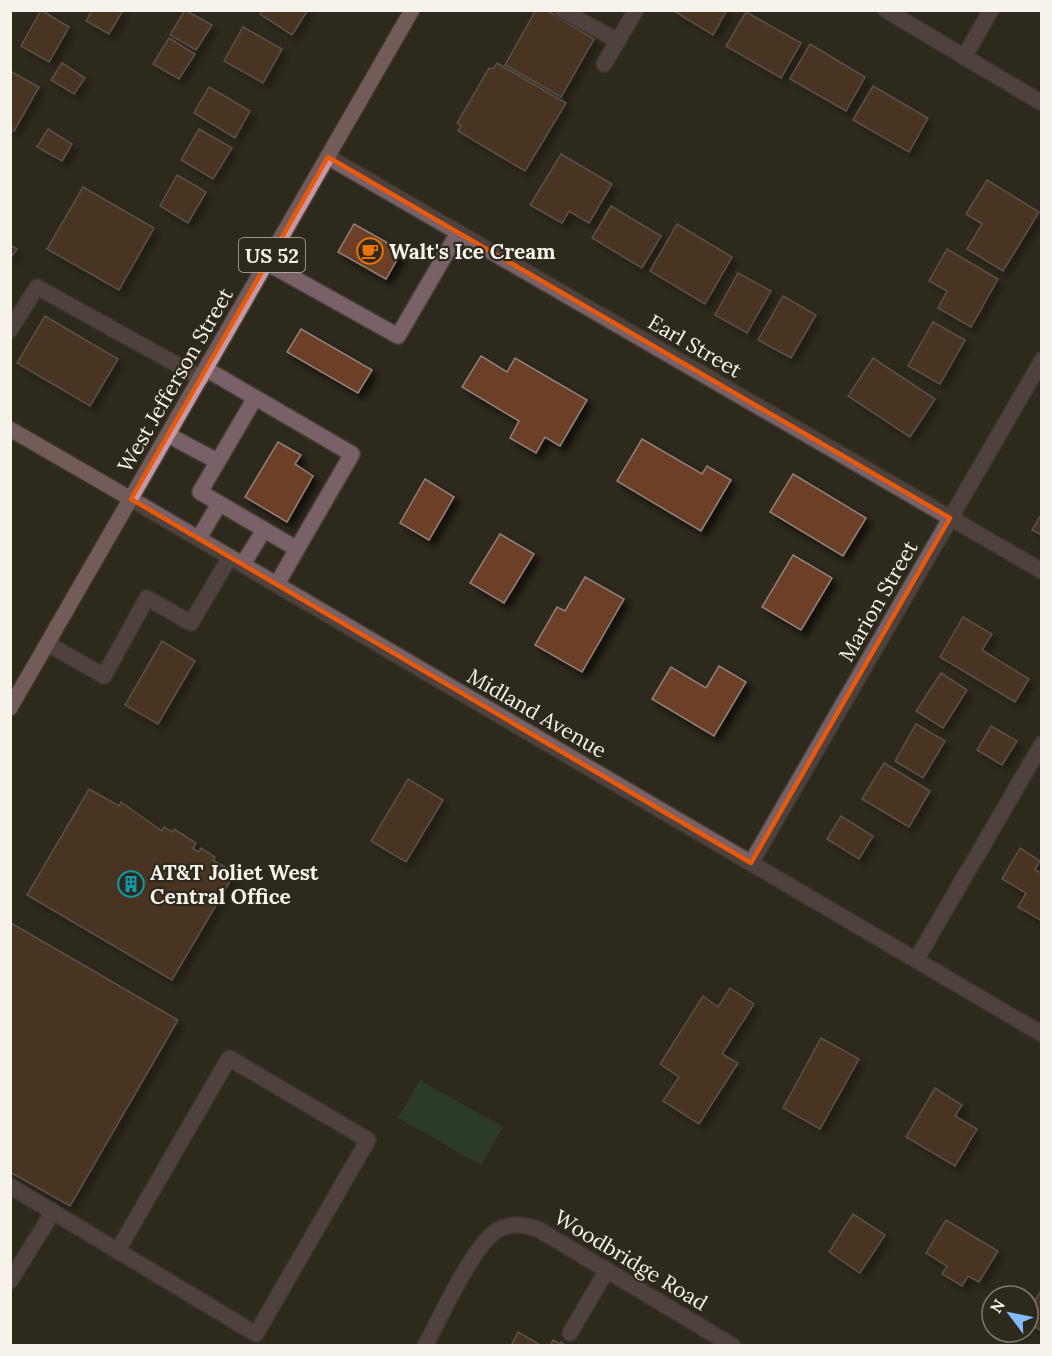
<svg xmlns="http://www.w3.org/2000/svg" width="1052" height="1356" viewBox="0 0 1052 1356" font-family="Lora,serif">
<style>
.garden{fill:#285135}
.building{fill:#6c4128;stroke:#8f7f77;stroke-width:1.5;filter:url(#shadow)}
.lines{fill:none;stroke-linecap:round;stroke-linejoin:round}
.minor-casing{stroke:#4a453a;stroke-width:18}
.major-casing{stroke:#4a453a;stroke-width:18}
.minor{stroke:#796167;stroke-width:15}
.major{stroke:#c797a4;stroke-width:15}
.marked{fill:none;stroke:#e8590c;stroke-width:4.5;stroke-linejoin:round}
.labels{text-anchor:middle;dominant-baseline:central;stroke-width:4.5;stroke-linejoin:round;paint-order:stroke}
.shield{fill:#2e291d;stroke:#bab6ad;stroke-width:1.5}
.shield-label{font-size:20px;font-weight:bold;fill:#f6f3eb}
.poi-label{font-size:21px;font-weight:bold;fill:#f6f3eb;stroke:#2e291d;text-anchor:start}
.street-label{font-size:21px;fill:#f6f3eb;stroke:#2e291d}
</style>
<defs>
<filter id="shadow"><feDropShadow dx="5.5" dy="5.5" stdDeviation="3" flood-color="#0009"/></filter>
</defs>
<rect width="100%" height="100%" fill="#2e291d"/>
<path class="garden" d="M420,1080l83,47 -22,38 -83,-47z"/>
<g class="building">
<path d="M41,10l28,17 -20,35 -28,-16z"/>
<path d="M92,10h31l-14,24 -23,-13z"/>
<path d="M185,10l27,15 -16,25 -26,-15z"/>
<path d="M263,10h45l-16,25 -32,-21z"/>
<path d="M536,10h10l48,29 -33,58 -56,-32z"/>
<path d="M672,10h55l-14,25z"/>
<path d="M746,12l55,31 -20,35 -55,-32z"/>
<path d="M243,27l39,22 -19,34 -39,-22z"/>
<path d="M169,38l26,16 -16,25 -26,-15z"/>
<path d="M810,44l55,33 -19,34 -56,-32z"/>
<path d="M62,63l23,15 -11,16 -23,-14z"/>
<path d="M497,63l69,40 -41,68 -67,-40 3,-5 -4,-3 32,-55 4,1z"/>
<path d="M10,71l29,16 -25,44 -4,-2z"/>
<path d="M873,86l55,32 -19,34 -56,-32z"/>
<path d="M209,87l41,24 -15,27 -41,-25z"/>
<path d="M48,129l24,15 -10,17 -25,-14z"/>
<path d="M199,129l33,19 -19,31 -32,-19z"/>
<path d="M561,154l51,30 -23,39 -20,-12 -7,12 -32,-18z"/>
<path d="M177,175l29,17 -18,31 -28,-17z"/>
<path d="M987,180l52,32 -36,59 -36,-22 15,-25 -16,-10z"/>
<path d="M83,187l71,41 -35,62 -72,-41z"/>
<path d="M611,206l50,30 -19,32 -50,-30z"/>
<path d="M354,224l48,27 -16,28 -48,-27z"/>
<path d="M677,224l55,33 -27,47 -55,-33z"/>
<path d="M10,245l7,4 -7,10z"/>
<path d="M947,249l51,30 -27,48 -33,-19 9,-17 -18,-10z"/>
<path d="M738,273l33,18 -24,42 -32,-18z"/>
<path d="M783,296l33,19 -25,43 -33,-18z"/>
<path d="M45,316l73,43 -28,47 -73,-43z"/>
<path d="M933,322l32,18 -25,44 -32,-18z"/>
<path d="M301,329l71,41 -14,23 -71,-41z"/>
<path d="M481,356l26,16 8,-14 72,42 -27,46 -15,-9 -9,16 -26,-15 9,-17 -57,-34z"/>
<path d="M873,358l62,41 -25,38 -62,-41z"/>
<path d="M642,439l60,35 5,-8 24,14 -30,51 -84,-50z"/>
<path d="M278,442l23,13 -6,9 18,12 -26,46 -42,-25z"/>
<path d="M793,474l73,44 -23,38 -73,-44z"/>
<path d="M425,479l29,18 -25,43 -29,-17z"/>
<path d="M1042,513v22l-10,-5z"/>
<path d="M500,534l34,20 -30,49 -34,-20z"/>
<path d="M793,555l39,23 -31,52 -39,-23z"/>
<path d="M585,577l39,22 -42,73 -47,-27 22,-38 8,4z"/>
<path d="M963,617l29,17 -10,16 47,29 -14,23 -75,-45z"/>
<path d="M162,641l33,20 -37,63 -33,-19z"/>
<path d="M719,666l27,16 -32,54 -62,-37 19,-32 35,21z"/>
<path d="M941,673l26,17 -24,38 -27,-17z"/>
<path d="M916,724l29,17 -22,37 -28,-17z"/>
<path d="M991,726l26,15 -15,24 -25,-15z"/>
<path d="M884,763l46,28 -21,36 -47,-28z"/>
<path d="M408,779l35,21 -37,62 -35,-21z"/>
<path d="M89,789l30,17 2,-4 41,29 2,-4 9,5 1,-3 22,14 -3,6 6,3 2,-4 14,9 -2,3 22,13 -63,107 -145,-85z"/>
<path d="M841,816l32,20 -14,23 -32,-20z"/>
<path d="M1020,848l20,13 -5,9 7,3v48l-24,-14 8,-14 -24,-14z"/>
<path d="M11,923l167,97 -108,186 -60,-34z"/>
<path d="M730,988l24,16 -32,50 16,9 -39,61 -36,-23 16,-24 -19,-13 43,-68 15,11z"/>
<path d="M821,1038l38,21 -39,70 -37,-21z"/>
<path d="M935,1088l27,17 -7,11 22,13 -22,37 -49,-29z"/>
<path d="M853,1214l32,21 -25,38 -31,-21z"/>
<path d="M946,1220l52,31 -19,31 -11,-6 -6,10 -20,-12 5,-8 -21,-13z"/>
<path d="M1042,1289v42l-14,-8v-11z"/>
<path d="M518,1332l24,14h-31z"/>
<path d="M553,1340l7,4 1,-2 6,4h-17z"/>
</g>
<g class="lines">
<g class="minor-casing">
<g id="minor">
<path d="M562,10l56,31"/>
<path d="M886,10l156,93"/>
<path d="M964,57l27,-47"/>
<path d="M604,64l32,-54"/>
<path d="M328,157l714,414"/>
<path d="M267,263l131,73 60,-103"/>
<path d="M10,330l27,-43 164,91"/>
<path d="M206,369l146,85 -55,95 -97,-57 55,-94"/>
<path d="M168,435l49,26"/>
<path d="M131,499l911,535"/>
<path d="M199,538l20,-34"/>
<path d="M243,564l21,-34"/>
<path d="M277,584l20,-35"/>
<path d="M48,644l56,32 43,-78 44,25 39,-66"/>
<path d="M751,863l291,-503"/>
<path d="M916,960l126,-216"/>
<path d="M10,1186l246,148 112,-194 -139,-82 -111,192"/>
<path d="M10,1281l43,-69"/>
<path d="M570,1333l37,-63"/>
<path d="M425,1346c15,-27 48,-102 73,-116 14,-8 26,-5 40,-1l195,117"/>
</g>
</g>
<g class="major-casing">
<g id="major">
<path d="M10,429l121,70"/>
<path d="M10,708l402,-698"/>
</g>
</g>
<use href="#minor" class="minor"/>
<use href="#major" class="major"/>
</g>
<path d="M0 0H1052V1356H0ZM328,157l622,361 -199,345 -620,-364z" fill="#2e291d" fill-opacity=".55" fill-rule="evenodd"/>
<path class="marked" d="M328,157l622,361 -199,345 -620,-364z"/>
<defs>
<g id="cafe-ring" transform="scale(1.35)"><circle r="9.5" fill="#2e291d" stroke="#e8710a" stroke-width="1.5"/><path d="M-5.5-4.5H6V0H3Q3 3.5 0 3.5H-2.5Q-5.5 3.5-5.5 0ZM3-3.2v2h1.7v-2ZM-6 4.5H4V6H-6Z" fill="#e8710a"/></g>
<g id="building-ring" transform="scale(1.35)"><circle r="9.5" fill="#2e291d" stroke="#0f9aa8" stroke-width="1.5"/><path d="M-4-6H4V6H1V3H-1V6H-4ZM-2.5-4.3h1.7v1.8h-1.7ZM.8-4.3h1.7v1.8H.8ZM-2.5-1h1.7V.8h-1.7ZM.8-1h1.7V.8H.8Z" fill="#0f9aa8"/></g>
</defs>
<g fill-rule="evenodd">
<use href="#cafe-ring" x="370" y="251"/>
<use href="#building-ring" x="131" y="884"/>
</g>
<g class="labels">
<rect class="shield" x="239" y="238" width="66" height="34" rx="4.5"/>
<g class="shield-label">
<text x="272" y="255">US 52</text>
</g>
<g class="poi-label">
<text x="389" y="251">Walt's Ice Cream</text>
<text x="150" y="872">AT&amp;T Joliet West<tspan x="150" dy="24">Central Office</tspan></text>
</g>
<g class="street-label">
<text transform="translate(695 346) rotate(30)">Earl Street</text>
<text transform="translate(175 380) rotate(-60)">West Jefferson Street</text>
<text transform="translate(878 601) rotate(-60)">Marion Street</text>
<text transform="translate(537 713) rotate(30)">Midland Avenue</text>
<text transform="translate(631 1260) rotate(31)">Woodbridge Road</text>
</g>
</g>
<rect width="1052" height="1356" fill="none" stroke="#f6f3eb" stroke-width="24"/>
<g transform="translate(1010 1314) rotate(302)"><circle r="28" fill="#2e291d" stroke="#7e7a6f" stroke-width="1.5"/>
<path d="M0-4.5L10 22L0 15L-10 22Z" fill="#83bcfb"/>
<text y="-9" font-size="16" font-weight="bold" text-anchor="middle" fill="#f6f3eb">N</text>
</g>
</svg>
